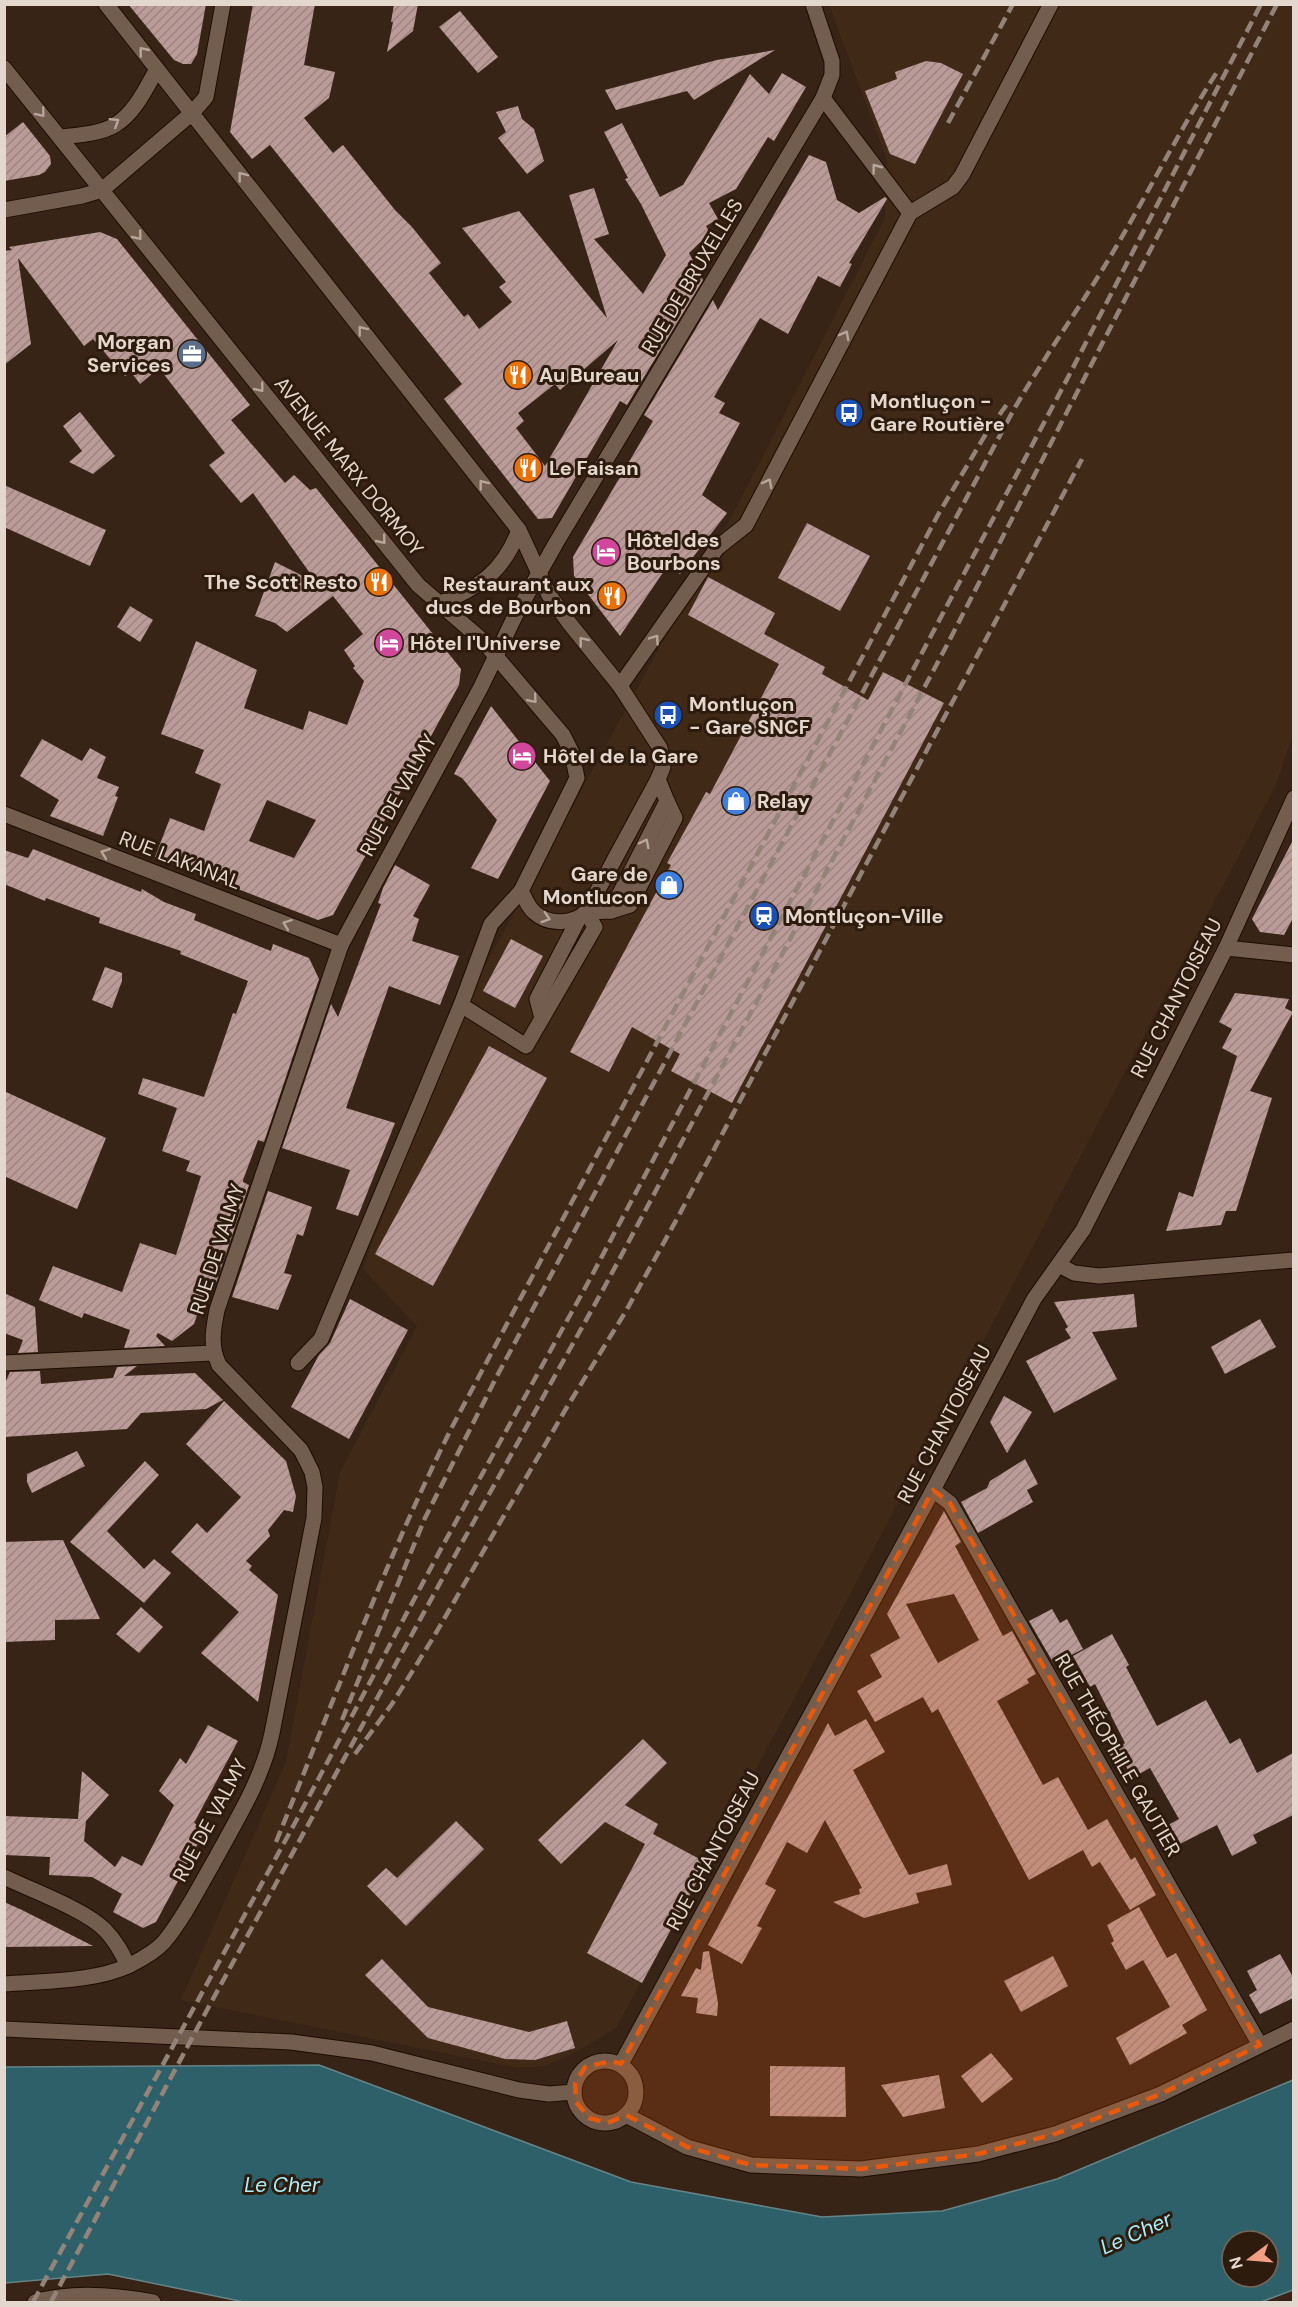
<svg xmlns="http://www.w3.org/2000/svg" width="1298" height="2307" viewBox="0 0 1298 2307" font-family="'DM Sans',sans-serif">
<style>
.built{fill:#412917}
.water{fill:#2e6069;stroke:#658487;stroke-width:1.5;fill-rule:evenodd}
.building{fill:url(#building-hatch);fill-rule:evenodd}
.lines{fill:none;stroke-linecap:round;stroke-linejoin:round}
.minor-casing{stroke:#1e0d02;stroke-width:17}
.minor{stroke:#735d4e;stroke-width:15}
.rail{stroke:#938378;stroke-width:4.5;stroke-dasharray:12 6;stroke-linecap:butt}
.oneway{stroke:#b7a69b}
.marked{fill:#e8590c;fill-opacity:0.2;stroke:#e8590c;stroke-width:4.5;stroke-dasharray:12 8;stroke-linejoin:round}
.labels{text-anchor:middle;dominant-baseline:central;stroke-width:6;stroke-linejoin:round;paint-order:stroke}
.street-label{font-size:20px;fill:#e4d7ce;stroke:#2d1b0d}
.poi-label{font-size:20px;font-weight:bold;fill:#e4d7ce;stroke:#2d1b0d;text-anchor:start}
.water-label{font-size:21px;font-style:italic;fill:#abedfb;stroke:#2d1b0d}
</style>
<defs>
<pattern id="building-hatch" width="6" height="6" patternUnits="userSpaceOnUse" patternTransform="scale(1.5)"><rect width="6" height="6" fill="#ba9b98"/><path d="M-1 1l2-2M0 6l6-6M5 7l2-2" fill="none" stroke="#9c8482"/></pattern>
</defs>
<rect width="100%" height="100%" fill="#372417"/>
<path class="built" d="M829,5h464v729l-17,51 -447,849 -213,394 -40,24 -31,14 -27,2 -337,-68 105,-238 54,-290 77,-146 -54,-57 95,-254 275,-501 152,-296 2,-58z"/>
<path class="water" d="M319,2065l312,117 191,35 120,-6 115,-32 236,-99v210l-32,12h-1017l-136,-28 -103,9v-216zM1232,2241h36v36h-36z"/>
<g class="building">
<path d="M128,4h78l-9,50 -6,10h-8l-9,-4z"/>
<path d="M253,4h62l-11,61 31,7 -6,26 -25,20 29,35 10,-8 52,65 17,17 29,36 -12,10 35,44 4,-3 11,15 33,-27 -13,-15 7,-5 -44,-54 57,-17 88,107 -38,-123 25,-7 15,46 -15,5 49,55 23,-39 -25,-51 -16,-25 3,-1 -24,-46 18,-9 38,74 23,-12 67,-111 19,20 13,-21 24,14 -32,54 -6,-4 -32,52 -27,14 9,16 -12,7 4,7 -21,20 14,27 -76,125 -7,-4 -68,117 -14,1 -94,-120 18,-15 -192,-239 -18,14 -22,-27zM618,340l-43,75 -30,51 -29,-38 8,-7 -6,-8 37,-29 5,6z"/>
<path d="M394,4h24l-5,27 -26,21 6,-30h-2z"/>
<path d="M460,11l38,46 -20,16 -39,-46z"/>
<path d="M775,50l-81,50 -7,-9 -71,19 -11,-20 112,-30z"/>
<path d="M926,61l15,2 22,11 -48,90 -25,-10 -25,-63 32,-12 -2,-7z"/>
<path d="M518,106l4,13 12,10 10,32 -17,13 -29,-36 8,-6 -10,-20z"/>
<path d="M23,122l27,34 1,8 -6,8 -6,3 -35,6v-44z"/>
<path d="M809,155l17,7 11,38 22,13 26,-16 2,2 -38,64 3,1 -12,23 -22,-11 -30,58 -28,-16 -46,79 11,6 -6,10 21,10 -38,72 25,18 -47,61 -12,-9 -48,71 -46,-60 -1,-19 80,-136 -9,-6 69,-115 5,10z"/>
<path d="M100,232l17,7 133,166 -19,15 54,63 9,-8 16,15 6,-2 145,181 -2,16 -126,230 -15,5 -163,-63 15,-39 34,13 17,-47 -26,-11 9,-23 -43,-16 35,-93 61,29 -13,38 59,22 6,-19 38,14 17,-44 -11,-13 2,-2 -11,-16 19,-16 -30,-38 -46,36 -12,-9 -20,-7 20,-54 42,21 -64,-90 -12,10 -32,-38 16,-12 -66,-85 -19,16 -9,-12 -6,4 -32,-37 -9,7 -66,-88 13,86 -27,21v-114l8,-1 -3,-3zM267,800l49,20 -22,38 -45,-17z"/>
<path d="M80,412l35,44 -22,18 -24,-12 13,-11 -19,-25z"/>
<path d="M4,485l102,45 -16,36 -86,-39z"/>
<path d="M807,523l63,33 -30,55 -62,-33z"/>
<path d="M708,577l67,36 -11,21 61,33 -3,7 46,26 15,-28 61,31 -212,400 -61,-32 9,-17 -48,-27 -23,45 -39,-20 101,-187 -4,-2 27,-49 12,-22 4,2 69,-130 -91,-49z"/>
<path d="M130,606l23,14 -13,22 -23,-15z"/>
<path d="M491,706l59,75 -52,98 -27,-11 26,-48 -35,-42 -8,-4z"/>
<path d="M42,739l40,22 8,-13 16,9 -9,21 22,9 -4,9 3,1 -15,39 -53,-20 9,-16 -39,-24z"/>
<path d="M1293,840v78l-9,17 -24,-3 -8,-13z"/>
<path d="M33,849l108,43 1,-3 22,13 32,12 -2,6 77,31 2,-7 36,14 10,21 -55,163 -6,-2 -15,40v2l6,3 -36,107 -7,-2 -12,34 -22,17 -14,-8 -2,3 9,10 -41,2 6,-18 -46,-17 -2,5 -43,-18 14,-34 69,26 18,-49 36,12 25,-79 -15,-5 4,-10 -28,-10 15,-43 -39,-14 5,-16 61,19 29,-84 3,1 12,-33 -68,-27 1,-3 -82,-28 1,-5 -54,-20 -1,3 -41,-17v-34l24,8z"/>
<path d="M395,865l35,20 -17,31 6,3 -7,22 47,15 -19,49 -51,-19 -43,122 49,15 -37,93 -22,-7 14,-39 -68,-22 49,-144 7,13 43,-113 -3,-1 5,-15z"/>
<path d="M511,939l32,17 -28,52 -32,-17z"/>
<path d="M105,967l17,6v8l-10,27 -20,-8z"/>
<path d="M1235,993l54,6 -4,9 8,4 -43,79 22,7 -36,113h-10l-5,14 -55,6 13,-39 14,5 44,-141 -15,-8 10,-19 -13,-7z"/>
<path d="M489,1046l58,32 -114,208 -58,-32z"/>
<path d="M4,1091l102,47 -29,71 -73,-33z"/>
<path d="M268,1191l44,16 -9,29 -6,-2 -13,39 8,2 -14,35 -46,-13z"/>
<path d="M4,1293l31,14 3,45 -20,1 5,-13 -19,-7z"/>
<path d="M1134,1294l3,33 -45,5 25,47 -63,34 -28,-52 45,-23 -6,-9 3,-2 -14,-25z"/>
<path d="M350,1299l58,31 -59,109 -58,-32 28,-52 11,-12z"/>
<path d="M1260,1319l16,28 -51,27 -14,-27z"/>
<path d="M137,1366l-13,10 71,-3 28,27 -17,9 -65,4 -14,16 -123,8v-52l6,-13 30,-1 1,13 72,-6 4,-11z"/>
<path d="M1004,1396l28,16 -25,41 -17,-31z"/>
<path d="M224,1401l62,60 10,35 -3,16 -9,-2 -16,20 2,6 -24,25 6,5 -3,4 29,25 -20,107 -57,-49 38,-41 -68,-60 26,-29 10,10 34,-36 -55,-53z"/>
<path d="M77,1451l8,15 -53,27 -5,-11v-8z"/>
<path d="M1025,1459l13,25 -11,6 6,12 -55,31 -17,-31 26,-14 3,-7z"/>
<path d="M145,1461l14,14 -52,56 37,38 10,-10 17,14 -27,30 -74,-61z"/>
<path d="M944,1511l17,31 -6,4 48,90 9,-5 24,43 -9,5 2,4 -32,18 46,84 15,-8 30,53 19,-11 24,41 4,-3 21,38 -26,15 -30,-48 -8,5 -9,-17 -54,30 -91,-171 -6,4 -9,-16 -48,25 -18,-31 25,-14 -12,-22 30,-17 -13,-24zM954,1594l25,46 -41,23 -32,-59z"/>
<path d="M63,1540l37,79 -45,1v20l-51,2v-100z"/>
<path d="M141,1607l22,20 -24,26 -23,-19z"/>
<path d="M1052,1609l8,14 7,-4 16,30 -29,15 -25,-43z"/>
<path d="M1112,1634l17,31 -3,2 31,59 49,-26 24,44 10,-6 17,35 36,-20v62l-40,20 4,8 -25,13 -15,-31 -45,23 -11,-19 18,-10 -29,-51 -18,10 -6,-12 -8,3 -9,-16 16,-10 -30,-59 -5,3 -17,-31z"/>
<path d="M866,1719l19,33 -32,18 56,105 38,-11 5,21 -36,8 3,10 -55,15 -31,-16 27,-8 -1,-5 3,-1 -37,-68 -18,33 -20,-11 -22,42 11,6 -19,36 5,2 -20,36 -34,-19 120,-222 7,13z"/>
<path d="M208,1725l30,16 -44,82 12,6 -50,93 -13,6 -30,-16 9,-18 -30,-17 -43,-2 1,-18 -46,-2v-39l74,3 4,-48 27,24 -23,26 -2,20 31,26 7,-11 20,10 32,-61 -15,-14 21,-33 6,6z"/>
<path d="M643,1739l24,24 -42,42 33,19 -5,10 54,29 -65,120 -55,-30 58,-109 -40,-22 -44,42 -23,-24z"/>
<path d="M456,1821l28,28 -78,77 -39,-40 19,-18 11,10z"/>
<path d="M4,1902l18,8 71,36 -89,1z"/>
<path d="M1139,1907l28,51 9,-5 31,57 -25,15 5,8 -57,32 -14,-27 54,-31 -27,-47 -17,10 -15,-27 3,-2 -7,-16z"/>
<path d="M709,1951l9,52 -1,13 -21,-3 2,-15 -17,-2 15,-28 5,2 2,-18z"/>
<path d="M1280,1954l13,23v21l-33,16 -11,-19 8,-5 -10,-19z"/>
<path d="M1053,1956l15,30 -47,26 -17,-31z"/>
<path d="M382,1959l46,48 101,25 38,-11 8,27 -40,12 -30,-1 -77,-21 -63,-63z"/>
<path d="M991,2053l22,26 -31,24 -21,-27z"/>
<path d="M770,2066l75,1 1,50 -76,-1z"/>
<path d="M939,2075l6,33 -42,9 -22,-32z"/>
</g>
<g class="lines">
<g class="minor-casing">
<g id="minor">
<path d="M4,68l414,517 64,55 81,95 9,18 5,25 -56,113c4,7 7,16 13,21 13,13 39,13 52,0l72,-133 5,-12 -3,-19 -40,-62 -50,-62 -21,-29 -30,-65 -413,-526"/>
<path d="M60,137c17,-2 40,-3 55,-12 20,-12 31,-37 42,-56"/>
<path d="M4,210l78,-14 20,-6 90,-77 14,-16 17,-93"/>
<path d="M910,213l43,-26 9,-12 89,-171"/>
<path d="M439,604c42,-19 63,-30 80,-74"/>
<path d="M620,686l97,-138 29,-23 164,-312 -87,-115"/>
<path d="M4,814l337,131"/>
<path d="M611,911l19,-6 45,-87 -8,-17"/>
<path d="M1226,948l68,7"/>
<path d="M461,1005l65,41 69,-119 -9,-15 25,-1 56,-110 -9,-22"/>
<path d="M542,1018l-5,-19 41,-79"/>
<path d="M1059,1265l15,8 25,3 195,-16"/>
<path d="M4,1363l209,-10"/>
<path d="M298,1363l23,-24 140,-334 30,-81 30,-33"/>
<path d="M933,1490l17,13 310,542"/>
<path d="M4,1877c27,13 82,33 101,53 11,11 17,23 23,36"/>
<path d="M4,1984c39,-3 91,-2 126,-19 12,-6 25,-13 34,-23 19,-23 33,-51 48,-77 23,-43 50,-84 60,-132l42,-215 1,-31 -3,-15 -11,-22 -82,-85c-9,-19 -6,-35 -2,-55l124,-365 140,-258 35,-73 40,-71 267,-445 9,-23v-14l-19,-57"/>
<path d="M4,2029l287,13 81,11 147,37 30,4 25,-2"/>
<circle cx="605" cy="2092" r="31"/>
<path d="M621,2064l312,-574 101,-191 49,-69 143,-282 68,-150"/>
<path d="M626,2115l61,32 64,18 110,4 117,-15 77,-20 106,-40 133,-65"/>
<path d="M35,2302c38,-11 80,-7 118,0"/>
</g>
</g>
<use href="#minor" class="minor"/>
<g class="rail">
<path d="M948,123l65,-119"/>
<path d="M342,1720l83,-202 72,-142 516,-965c28,-49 61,-95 91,-144 40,-65 73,-134 115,-198"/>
<path d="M355,1754l37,-50 41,-66 134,-231 59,-96 52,-94 404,-758"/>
<path d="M276,1842c57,-139 109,-281 176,-415l487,-914 48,-81 23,-32"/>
<path d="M33,2302l263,-481 147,-276 147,-266 474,-894 197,-381"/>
<path d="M51,2302l156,-292 251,-460 147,-264 342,-641 330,-641"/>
</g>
</g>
<defs><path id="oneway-chevron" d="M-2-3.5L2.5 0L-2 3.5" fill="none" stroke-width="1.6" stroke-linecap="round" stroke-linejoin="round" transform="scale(1.5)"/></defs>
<g class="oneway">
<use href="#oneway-chevron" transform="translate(143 51) rotate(-129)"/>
<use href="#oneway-chevron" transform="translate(41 113) rotate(52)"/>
<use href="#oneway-chevron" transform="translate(115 122) rotate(-32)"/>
<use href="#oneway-chevron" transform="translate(876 168) rotate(-127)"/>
<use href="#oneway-chevron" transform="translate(242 176) rotate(-128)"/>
<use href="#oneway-chevron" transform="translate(138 236) rotate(51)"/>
<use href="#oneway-chevron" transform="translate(362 330) rotate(-128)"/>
<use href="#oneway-chevron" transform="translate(845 335) rotate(-62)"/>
<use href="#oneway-chevron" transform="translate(260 388) rotate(51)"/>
<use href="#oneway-chevron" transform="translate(768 483) rotate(-62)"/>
<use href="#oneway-chevron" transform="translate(483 484) rotate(-128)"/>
<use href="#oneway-chevron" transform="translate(382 540) rotate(51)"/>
<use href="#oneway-chevron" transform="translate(655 639) rotate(-55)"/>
<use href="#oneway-chevron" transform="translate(583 641) rotate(-129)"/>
<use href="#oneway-chevron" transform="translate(533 699) rotate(50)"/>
<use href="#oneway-chevron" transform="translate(645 843) rotate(-63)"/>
<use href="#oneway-chevron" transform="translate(105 853) rotate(-159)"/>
<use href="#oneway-chevron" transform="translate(546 918) rotate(18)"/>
<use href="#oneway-chevron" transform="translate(287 924) rotate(-159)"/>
</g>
<path class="marked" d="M933,1490l17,13 310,542 -99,49 -106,40 -77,20 -117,15 -110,-4 -64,-18 -61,-32 -18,8 -19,-5 -13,-16 -1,-19 10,-16 27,-6 9,3z"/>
<defs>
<g id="office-disc" transform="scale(1.5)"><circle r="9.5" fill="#5c6f8a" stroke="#2d1b0d"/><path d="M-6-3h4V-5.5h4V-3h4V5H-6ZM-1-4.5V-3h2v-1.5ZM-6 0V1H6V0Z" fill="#fff"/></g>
<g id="restaurant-disc" transform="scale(1.5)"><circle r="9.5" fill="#e8710a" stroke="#2d1b0d"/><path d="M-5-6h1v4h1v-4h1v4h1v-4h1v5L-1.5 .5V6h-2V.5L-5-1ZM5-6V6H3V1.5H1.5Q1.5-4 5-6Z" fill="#fff"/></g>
<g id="bus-disc" transform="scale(1.5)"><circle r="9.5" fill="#1a4fb4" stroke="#2d1b0d"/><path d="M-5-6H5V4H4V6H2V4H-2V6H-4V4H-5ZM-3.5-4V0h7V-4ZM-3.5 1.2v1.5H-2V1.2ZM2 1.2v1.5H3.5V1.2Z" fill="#fff"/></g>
<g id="hotel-disc" transform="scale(1.5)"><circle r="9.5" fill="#d1479c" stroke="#2d1b0d"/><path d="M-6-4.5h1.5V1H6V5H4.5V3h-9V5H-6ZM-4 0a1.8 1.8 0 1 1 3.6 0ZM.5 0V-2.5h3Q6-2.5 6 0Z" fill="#fff"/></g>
<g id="shop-disc" transform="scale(1.5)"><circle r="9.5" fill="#3f7fe0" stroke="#2d1b0d"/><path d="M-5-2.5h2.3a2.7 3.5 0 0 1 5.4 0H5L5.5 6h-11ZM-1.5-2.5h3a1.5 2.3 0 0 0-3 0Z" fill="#fff"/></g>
<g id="station-disc" transform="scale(1.5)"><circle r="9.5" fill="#1a4fb4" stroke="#2d1b0d"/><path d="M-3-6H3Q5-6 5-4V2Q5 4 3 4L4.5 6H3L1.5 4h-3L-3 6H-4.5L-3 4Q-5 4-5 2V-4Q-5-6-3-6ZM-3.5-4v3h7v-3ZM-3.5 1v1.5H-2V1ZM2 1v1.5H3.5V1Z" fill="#fff"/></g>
</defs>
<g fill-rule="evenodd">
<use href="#office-disc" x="192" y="354"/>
<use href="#restaurant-disc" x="518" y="375"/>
<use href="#bus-disc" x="849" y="413"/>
<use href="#restaurant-disc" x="528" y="468"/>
<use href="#hotel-disc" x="606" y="552"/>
<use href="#restaurant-disc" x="379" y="582"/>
<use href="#restaurant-disc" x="612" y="596"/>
<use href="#hotel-disc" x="389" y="643"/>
<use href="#bus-disc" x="668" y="715"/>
<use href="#hotel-disc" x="522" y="756"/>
<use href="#shop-disc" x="736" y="801"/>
<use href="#shop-disc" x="669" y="885"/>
<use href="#station-disc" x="764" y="916"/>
</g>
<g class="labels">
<g class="street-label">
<text transform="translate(692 276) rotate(-59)">RUE DE BRUXELLES</text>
<text transform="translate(349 466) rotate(51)">AVENUE MARX DORMOY</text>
<text transform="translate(398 795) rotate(-61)">RUE DE VALMY</text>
<text transform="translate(180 860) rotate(21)">RUE LAKANAL</text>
<text transform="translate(1176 998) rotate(-63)">RUE CHANTOISEAU</text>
<text transform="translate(217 1249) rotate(-72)">RUE DE VALMY</text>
<text transform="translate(944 1424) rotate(-62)">RUE CHANTOISEAU</text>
<text transform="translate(1118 1755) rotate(60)">RUE THÉOPHILE GAUTIER</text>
<text transform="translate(210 1820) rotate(-62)">RUE DE VALMY</text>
<text transform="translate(713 1851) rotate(-62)">RUE CHANTOISEAU</text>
</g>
<g class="poi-label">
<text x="171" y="342" text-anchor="end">Morgan<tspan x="171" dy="23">Services</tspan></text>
<text x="539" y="375">Au Bureau</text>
<text x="870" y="401">Montluçon -<tspan x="870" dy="23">Gare Routière</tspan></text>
<text x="549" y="468">Le Faisan</text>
<text x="627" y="540">Hôtel des<tspan x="627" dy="23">Bourbons</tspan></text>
<text x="358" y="582" text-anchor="end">The Scott Resto</text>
<text x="591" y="584" text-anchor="end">Restaurant aux<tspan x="591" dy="23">ducs de Bourbon</tspan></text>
<text x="410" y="643">Hôtel l'Universe</text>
<text x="689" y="704">Montluçon<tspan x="689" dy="23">- Gare SNCF</tspan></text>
<text x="543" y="756">Hôtel de la Gare</text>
<text x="757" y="801">Relay</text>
<text x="648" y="874" text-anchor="end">Gare de<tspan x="648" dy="23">Montlucon</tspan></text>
<text x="785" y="916">Montluçon-Ville</text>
</g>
<g class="water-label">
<text x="282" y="2185">Le Cher</text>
<text transform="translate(1136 2233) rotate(-24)">Le Cher</text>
</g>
</g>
<rect width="1298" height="2307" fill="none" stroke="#e4d7ce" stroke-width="12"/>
<g transform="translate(1250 2259) rotate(254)"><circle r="28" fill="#2d1b0d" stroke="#76665a" stroke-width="1.5"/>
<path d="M0-4.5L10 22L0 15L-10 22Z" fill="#f39f83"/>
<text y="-9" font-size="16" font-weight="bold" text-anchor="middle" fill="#e4d7ce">N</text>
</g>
</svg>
